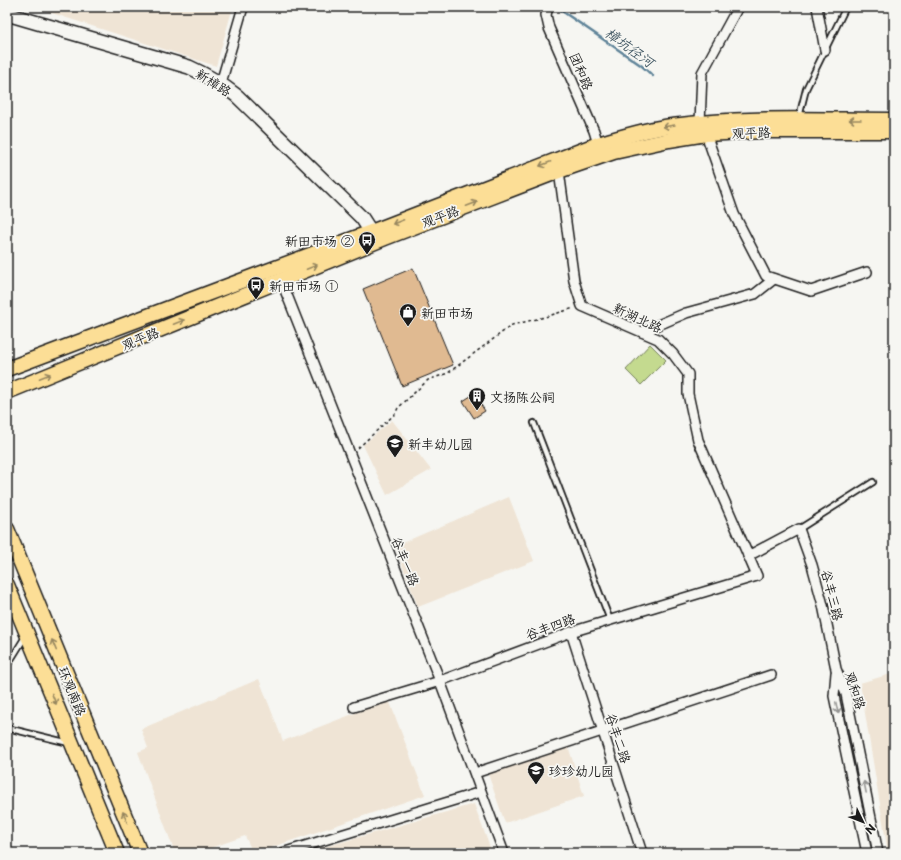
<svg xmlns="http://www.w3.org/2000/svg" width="901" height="860" viewBox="0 0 901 860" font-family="'Playpen Sans','LXGW WenKai TC',sans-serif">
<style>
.built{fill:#efe4d5}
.green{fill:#c4da8f;stroke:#707b56}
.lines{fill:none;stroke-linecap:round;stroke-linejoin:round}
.stream{stroke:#5e8398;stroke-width:2.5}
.building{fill:#e0ba91;stroke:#1c1c1c}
.lane-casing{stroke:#1c1c1c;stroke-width:8}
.street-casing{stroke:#1c1c1c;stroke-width:12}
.secondary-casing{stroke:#1c1c1c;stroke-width:16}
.primary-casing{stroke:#1c1c1c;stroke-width:17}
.path{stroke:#1c1c1c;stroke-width:1.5;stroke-dasharray:3 3;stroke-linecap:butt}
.lane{stroke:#f6f6f2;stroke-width:4.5}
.street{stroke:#f6f6f2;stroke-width:9}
.secondary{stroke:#f6f6f2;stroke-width:13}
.primary{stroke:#fcde96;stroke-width:14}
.oneway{stroke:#97875f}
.oneway2{stroke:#949492}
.labels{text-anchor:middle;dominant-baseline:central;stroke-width:3.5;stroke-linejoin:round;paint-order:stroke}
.street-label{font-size:13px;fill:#1c1c1c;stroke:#f6f6f2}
.poi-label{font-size:13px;fill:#1c1c1c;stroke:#f6f6f2;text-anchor:start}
.water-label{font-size:14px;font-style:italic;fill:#425864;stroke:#f6f6f2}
</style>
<rect width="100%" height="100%" fill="#f6f6f2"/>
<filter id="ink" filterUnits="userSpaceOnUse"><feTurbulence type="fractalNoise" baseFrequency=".025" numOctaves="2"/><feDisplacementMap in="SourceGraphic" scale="8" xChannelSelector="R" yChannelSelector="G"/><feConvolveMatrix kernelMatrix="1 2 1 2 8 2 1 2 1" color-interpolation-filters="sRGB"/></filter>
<g filter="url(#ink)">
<g class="built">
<path d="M33,7h200l-17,59z"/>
<path d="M392,420l39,50 -44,25 -24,-50z"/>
<path d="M509,497l25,64 -116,46 -23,-61z"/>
<path d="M894,673v180h-6l-28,-170z"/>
<path d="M259,679l24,62 106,-41 36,95 -170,58h-2l-8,-17 -49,17h-21l-37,-101 10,-4 -7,-19z"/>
<path d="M568,746l16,50 -79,27 -17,-49z"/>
<path d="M474,804l18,49h-188z"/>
</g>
<path class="green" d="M650,344l16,16 -25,25 -15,-15z"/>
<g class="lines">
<path class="stream" d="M556,7l86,59 11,10"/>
</g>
<g class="building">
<path d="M413,268l40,97 -51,21 -39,-97z"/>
<path d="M474,394l11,17 -11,7 -11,-17z"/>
</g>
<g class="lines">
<g class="lane-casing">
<g id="lane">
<path d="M799,117l7,-28 40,-82"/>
<path d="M534,423l76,197"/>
<path d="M799,529l74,-47"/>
<path d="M7,666l18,-29"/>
<path d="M7,728l62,15"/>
</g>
</g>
<g class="street-casing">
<g id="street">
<path d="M548,7l-2,8 3,13 45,103 4,13"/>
<path d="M817,7l8,43"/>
<path d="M221,83l22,-76"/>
<path d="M700,123l2,-50 36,-66"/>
<path d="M706,134l28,80 32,62 45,15 56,-19"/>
<path d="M281,280l159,401 64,172"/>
<path d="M642,332l44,-19 69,-19 19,-15"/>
<path d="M748,556l51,-27 13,36 11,40 13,64 10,25 32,159"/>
<path d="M571,632l71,221"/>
<path d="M836,673l-2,23 33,157"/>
<path d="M354,707l86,-26 131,-49 186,-56 -59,-136 -10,-46v-20l-15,-20 -15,-15 -76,-33 -8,-25 -15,-110"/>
<path d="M475,773l296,-98"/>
<path d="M282,853l199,-61"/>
</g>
</g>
<g class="secondary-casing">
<path id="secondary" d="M7,14l182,53c18,8 33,17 48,29l125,122 9,14"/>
</g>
<g class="primary-casing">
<g id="primary">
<path d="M7,369l364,-137 227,-88c24,-7 48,-15 74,-18 73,-10 148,-6 222,-6"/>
<path d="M7,392l378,-154 174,-67 55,-19 55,-12 37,-6 56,-3h132"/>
<path d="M7,529l133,324"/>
<path d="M7,585l110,268"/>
</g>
</g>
<path class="path" d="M358,448l37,-34 3,-6 30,-28 20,-7 64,-48 33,-8 29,-9"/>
<use href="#lane" class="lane"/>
<use href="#street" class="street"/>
<use href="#secondary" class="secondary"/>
<use href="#primary" class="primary"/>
</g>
<defs><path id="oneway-shaft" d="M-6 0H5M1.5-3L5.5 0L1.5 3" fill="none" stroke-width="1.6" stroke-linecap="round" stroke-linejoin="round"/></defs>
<g class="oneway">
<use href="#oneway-shaft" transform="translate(855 120) rotate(-180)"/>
<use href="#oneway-shaft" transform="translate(669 126) rotate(171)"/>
<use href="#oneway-shaft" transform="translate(545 164) rotate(159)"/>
<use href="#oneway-shaft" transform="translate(472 204) rotate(-21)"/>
<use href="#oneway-shaft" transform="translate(398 222) rotate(159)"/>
<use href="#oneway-shaft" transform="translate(312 267) rotate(-22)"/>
<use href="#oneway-shaft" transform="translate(179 322) rotate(-22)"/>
<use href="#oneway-shaft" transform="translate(45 376) rotate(-22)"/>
<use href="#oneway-shaft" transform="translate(54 645) rotate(-112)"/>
<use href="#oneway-shaft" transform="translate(54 699) rotate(68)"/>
<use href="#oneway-shaft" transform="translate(125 817) rotate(-112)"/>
</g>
<g class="oneway2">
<use href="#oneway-shaft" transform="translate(837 708) rotate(78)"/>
<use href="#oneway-shaft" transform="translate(865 787) rotate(-101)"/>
</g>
</g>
<defs>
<g id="bus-pin" transform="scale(0.9)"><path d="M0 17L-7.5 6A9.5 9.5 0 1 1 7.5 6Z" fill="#1c1c1c" stroke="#f6f6f2"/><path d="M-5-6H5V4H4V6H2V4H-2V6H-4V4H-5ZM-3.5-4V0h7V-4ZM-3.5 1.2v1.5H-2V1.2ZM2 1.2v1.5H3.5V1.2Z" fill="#fff"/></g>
<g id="shop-pin" transform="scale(0.9)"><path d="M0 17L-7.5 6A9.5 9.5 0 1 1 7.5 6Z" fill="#1c1c1c" stroke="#f6f6f2"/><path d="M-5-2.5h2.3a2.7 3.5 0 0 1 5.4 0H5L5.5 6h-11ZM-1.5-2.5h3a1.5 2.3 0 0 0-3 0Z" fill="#fff"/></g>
<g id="building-pin" transform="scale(0.9)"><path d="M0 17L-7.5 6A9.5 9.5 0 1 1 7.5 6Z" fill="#1c1c1c" stroke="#f6f6f2"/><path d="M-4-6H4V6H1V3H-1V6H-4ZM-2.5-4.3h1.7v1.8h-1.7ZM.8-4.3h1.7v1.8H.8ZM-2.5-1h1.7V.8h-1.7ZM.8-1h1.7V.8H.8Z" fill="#fff"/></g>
<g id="school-pin" transform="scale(0.9)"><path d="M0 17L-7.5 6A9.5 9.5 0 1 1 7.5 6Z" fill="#1c1c1c" stroke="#f6f6f2"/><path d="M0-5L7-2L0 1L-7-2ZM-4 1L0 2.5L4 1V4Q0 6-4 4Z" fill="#fff"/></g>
</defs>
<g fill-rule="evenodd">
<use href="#bus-pin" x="367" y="240"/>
<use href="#bus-pin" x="256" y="285"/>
<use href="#shop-pin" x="408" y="312"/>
<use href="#building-pin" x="477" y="396"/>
<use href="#school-pin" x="395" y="443"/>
<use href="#school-pin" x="536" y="770"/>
</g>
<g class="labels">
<g class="street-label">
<text transform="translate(582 71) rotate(67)">团和路</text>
<text transform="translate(214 82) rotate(32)">新樟路</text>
<text transform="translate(751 132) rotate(-2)">观平路</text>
<text transform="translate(440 216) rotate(-21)">观平路</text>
<text transform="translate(638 317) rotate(25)">新湖北路</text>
<text transform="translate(140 338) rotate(-22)">观平路</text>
<text transform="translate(406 561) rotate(68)">谷丰一路</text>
<text transform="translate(833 595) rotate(76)">谷丰三路</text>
<text transform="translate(550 626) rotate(-20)">谷丰四路</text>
<text transform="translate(856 690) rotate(72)">观和路</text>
<text transform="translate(73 691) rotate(68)">环观南路</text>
<text transform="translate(619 738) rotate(72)">谷丰二路</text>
</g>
<g class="poi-label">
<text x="354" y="240" text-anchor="end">新田市场 ②</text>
<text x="269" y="285">新田市场 ①</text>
<text x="421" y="312">新田市场</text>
<text x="490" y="396">文扬陈公祠</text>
<text x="408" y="443">新丰幼儿园</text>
<text x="549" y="770">珍珍幼儿园</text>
</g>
<g class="water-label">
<text transform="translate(630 47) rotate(36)">樟坑径河</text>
</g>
</g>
<rect width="901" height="860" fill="none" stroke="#f6f6f2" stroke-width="24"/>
<rect x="12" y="12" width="877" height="836" fill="none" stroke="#1c1c1c" stroke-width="1.5" filter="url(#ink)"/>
<g transform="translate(863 822) rotate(133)" stroke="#f6f6f2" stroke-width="3" paint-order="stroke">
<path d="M0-3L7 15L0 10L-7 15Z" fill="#1c1c1c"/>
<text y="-6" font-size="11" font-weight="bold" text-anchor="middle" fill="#1c1c1c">N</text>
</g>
</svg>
